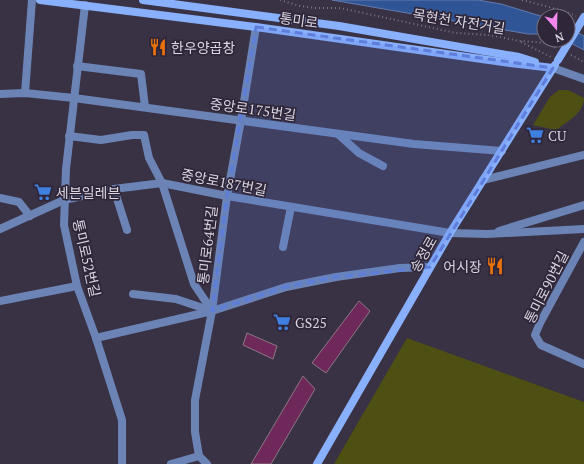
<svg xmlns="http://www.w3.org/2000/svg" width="584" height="464" viewBox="0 0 584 464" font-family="'PT Serif','Noto Sans KR',serif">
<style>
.green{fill:#4e5013}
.water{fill:#305597;stroke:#637bad}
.building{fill:#6e285a;stroke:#8d7785}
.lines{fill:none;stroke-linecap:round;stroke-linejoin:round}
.path{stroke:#7b7484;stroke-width:2;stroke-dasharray:1 3;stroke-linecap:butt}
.street{stroke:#6b84b5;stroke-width:8}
.secondary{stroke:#88b0fd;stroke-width:8}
.secondary-bridge{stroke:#88b0fd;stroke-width:8}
.marked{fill:#5f7ddb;fill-opacity:0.2;stroke:#5f7ddb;stroke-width:3;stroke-dasharray:8 5;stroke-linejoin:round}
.labels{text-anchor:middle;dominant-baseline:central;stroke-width:3.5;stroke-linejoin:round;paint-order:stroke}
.street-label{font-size:14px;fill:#d9d5e1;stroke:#2f2739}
.poi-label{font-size:14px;fill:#d9d5e1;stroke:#2f2739;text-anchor:start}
</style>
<rect width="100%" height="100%" fill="#393144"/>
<g class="green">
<path d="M559,90h9l16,8c0,15 -17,24 -28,32l-23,-5 17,-28z"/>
<path d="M407,338l177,64v62h-250z"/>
</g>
<g class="water">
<path d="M332,0h146l23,4 43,13v17h-16z"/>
<path d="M568,27l16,9v14l-19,-10h3z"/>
</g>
<g class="building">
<path d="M359,301l11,10 -44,62 -14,-10z"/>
<path d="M247,333l30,13 -4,13 -30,-14z"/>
<path d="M303,376l12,13 -44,75h-20z"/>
</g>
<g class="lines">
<g class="path">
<path d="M280,0l20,6 15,2h25l116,25 33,2 31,6 28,2 8,5"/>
<path d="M522,0l42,11 12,5"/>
<path d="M521,42l30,15"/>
<path d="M571,55l13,7"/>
</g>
<g class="street">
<path d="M85,5l-19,164 -2,56 13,61 19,52 26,82v44"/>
<path d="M77,66l64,8 4,33"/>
<path d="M553,68l31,11"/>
<path d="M25,93l7,-93"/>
<path d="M0,94l25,-1 49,5 340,46 88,7"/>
<path d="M338,134l21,19 24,13"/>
<path d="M69,136l32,4 31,-5h12l5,23 13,25 32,101 18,27"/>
<path d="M483,180l101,-25"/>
<path d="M114,189l13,41"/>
<path d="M0,198l19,4 11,14"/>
<path d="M0,229l64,-29 50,-11 48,-6 65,13 223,37 37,1 97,-5"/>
<path d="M499,231l85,-26"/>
<path d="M584,242l-44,81 -5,12 6,10 43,19"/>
<path d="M283,247l8,-40"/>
<path d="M133,294l43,5 36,12"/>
<path d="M0,301l77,-15"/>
<path d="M96,338l116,-27 74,-24 50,-10 64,-9 30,-1"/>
<path d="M171,464l28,-8"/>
<path d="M207,464l-8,-8 -4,-24v-32l17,-89 15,-115 14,-76 15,-93"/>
</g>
<g class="secondary">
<path d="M40,0l216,27 254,36 43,5"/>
<path d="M143,0l196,26 180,31 16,5"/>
<path d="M317,464l133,-231 105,-168"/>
</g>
<path class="secondary-bridge" d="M558,60l26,-43"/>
</g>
<path class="marked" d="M256,27l297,41 -123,199 -94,10 -50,10 -74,24 15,-115z"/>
<defs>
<g id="restaurant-bare" transform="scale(1.38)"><path d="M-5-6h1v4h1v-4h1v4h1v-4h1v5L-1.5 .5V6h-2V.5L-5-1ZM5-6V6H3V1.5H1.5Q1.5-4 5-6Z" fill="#e8710a" stroke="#2f2739" stroke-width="2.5" paint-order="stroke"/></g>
<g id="supermarket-bare" transform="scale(1.38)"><path d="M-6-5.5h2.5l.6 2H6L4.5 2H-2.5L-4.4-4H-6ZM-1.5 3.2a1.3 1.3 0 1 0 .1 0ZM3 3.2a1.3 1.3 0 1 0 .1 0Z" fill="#3f7fe0" stroke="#2f2739" stroke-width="2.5" paint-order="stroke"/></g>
</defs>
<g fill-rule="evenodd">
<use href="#restaurant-bare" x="158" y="47"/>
<use href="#supermarket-bare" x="535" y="135"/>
<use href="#supermarket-bare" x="43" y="192"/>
<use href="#restaurant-bare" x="495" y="266"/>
<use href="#supermarket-bare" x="282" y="322"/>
</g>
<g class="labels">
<g class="street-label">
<text transform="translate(299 20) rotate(8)">통미로</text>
<text transform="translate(459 21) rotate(9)">목현천 자전거길</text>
<text transform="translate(253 109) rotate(8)">중앙로175번길</text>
<text transform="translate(224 182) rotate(11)">중앙로187번길</text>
<text transform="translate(207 245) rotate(-83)">통미로64번길</text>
<text transform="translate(423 254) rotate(-60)">송정로</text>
<text transform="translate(87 258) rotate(77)">통미로52번길</text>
<text transform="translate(546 287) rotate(-63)">통미로90번길</text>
</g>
<g class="poi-label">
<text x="171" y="47">한우양곱창</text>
<text x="548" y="135">CU</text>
<text x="56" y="192">세븐일레븐</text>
<text x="482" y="266" text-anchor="end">어시장</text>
<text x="295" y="322">GS25</text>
</g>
</g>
<g transform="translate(556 28) rotate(160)"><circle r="19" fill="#2f2739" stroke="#736d7c"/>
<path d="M0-3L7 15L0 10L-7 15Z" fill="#f688ed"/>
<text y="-6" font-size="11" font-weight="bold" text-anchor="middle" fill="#d9d5e1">N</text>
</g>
</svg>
